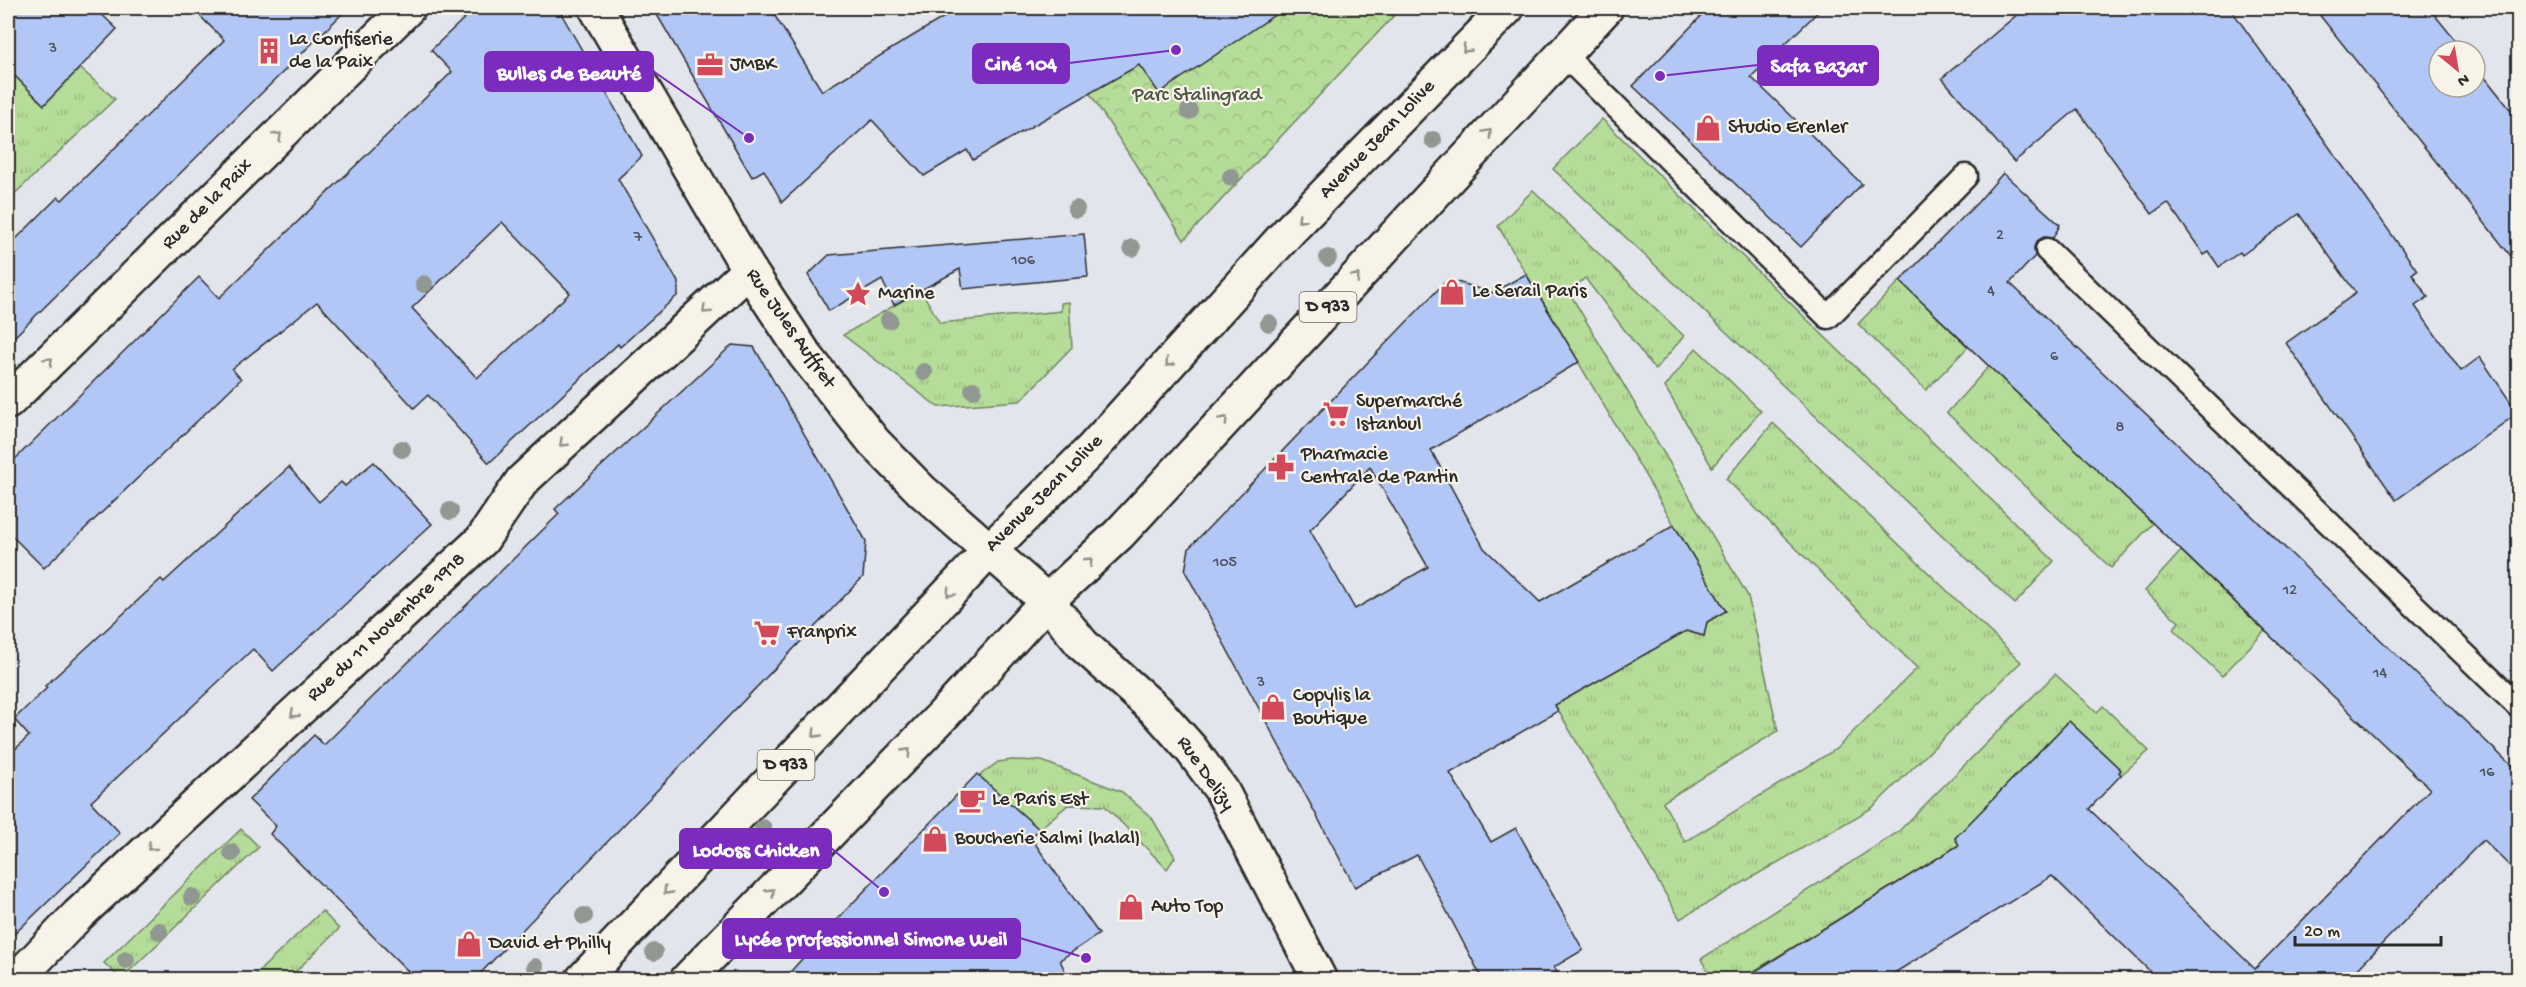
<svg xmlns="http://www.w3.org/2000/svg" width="2526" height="987" viewBox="0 0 2526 987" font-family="'Gochi Hand',sans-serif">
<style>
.grass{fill:url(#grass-tufts);stroke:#708462;stroke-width:1.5}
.park{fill:url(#park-crowns);stroke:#708462;stroke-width:1.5}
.building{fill:#b2c7f6;stroke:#2b2b2b;stroke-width:1.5;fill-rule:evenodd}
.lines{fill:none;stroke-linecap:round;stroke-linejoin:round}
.lane-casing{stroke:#2b2b2b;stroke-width:27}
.street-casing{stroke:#2b2b2b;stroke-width:38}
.secondary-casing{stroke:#2b2b2b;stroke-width:38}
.primary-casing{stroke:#2b2b2b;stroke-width:38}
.lane{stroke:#f7f3e8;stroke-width:22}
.street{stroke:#f7f3e8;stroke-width:33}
.secondary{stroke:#f7f3e8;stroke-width:33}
.primary{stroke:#f7f3e8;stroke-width:33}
.tree{fill:#919791}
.oneway{stroke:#918f8a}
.labels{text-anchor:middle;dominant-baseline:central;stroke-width:4.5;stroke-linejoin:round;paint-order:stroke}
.number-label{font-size:16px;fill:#4d525e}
.shield{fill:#f7f3e8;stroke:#686764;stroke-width:1.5}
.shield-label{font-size:18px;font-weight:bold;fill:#2b2b2b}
.poi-label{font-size:20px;fill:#2b2b2b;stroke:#f7f3e8;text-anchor:start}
.park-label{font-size:20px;fill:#4e5746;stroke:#f7f3e8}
.street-label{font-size:20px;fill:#2b2b2b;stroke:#f7f3e8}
.leader{fill:none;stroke:#7b2cbf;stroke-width:2}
.callout-dot{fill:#7b2cbf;stroke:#f7f3e8;stroke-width:2}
.callout{fill:#7b2cbf;stroke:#7b2cbf;stroke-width:2}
.callout-label{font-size:21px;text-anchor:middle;font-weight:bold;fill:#fff}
</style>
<defs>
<pattern id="grass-tufts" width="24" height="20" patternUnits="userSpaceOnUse" patternTransform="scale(1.5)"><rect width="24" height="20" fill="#b5dc98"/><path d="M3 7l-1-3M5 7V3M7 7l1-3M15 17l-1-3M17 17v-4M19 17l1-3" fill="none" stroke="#9cbd83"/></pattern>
<pattern id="park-crowns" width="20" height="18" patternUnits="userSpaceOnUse" patternTransform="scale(1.5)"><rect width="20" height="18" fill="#b5dc98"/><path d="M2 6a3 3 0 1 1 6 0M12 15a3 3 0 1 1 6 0" fill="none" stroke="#9cbd83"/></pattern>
</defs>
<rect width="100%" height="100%" fill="#e2e6ec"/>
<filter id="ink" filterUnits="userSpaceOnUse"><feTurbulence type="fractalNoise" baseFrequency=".0167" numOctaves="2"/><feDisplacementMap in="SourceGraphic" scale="12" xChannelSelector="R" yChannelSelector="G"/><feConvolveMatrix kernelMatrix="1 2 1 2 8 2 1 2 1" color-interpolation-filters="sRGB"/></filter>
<g filter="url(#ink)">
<g class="grass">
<path d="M80,68l35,31 -107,101v-131l36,36z"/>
<path d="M1602,119l452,442 -39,43 -462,-435z"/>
<path d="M1533,190l151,146 -29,34 -70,-92 -16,14 179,304 30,135 -115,71 22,40 151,-93 81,-81 -191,-189 47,-56 248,239 -149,146 -192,111 -125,-214 131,-74 18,5 3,-14 18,-11 -227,-385z"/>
<path d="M1900,281l68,66 -42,43 -68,-66z"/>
<path d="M921,290l19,33 121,-12v-8l8,-1 3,45 -52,54 -82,6 -95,-72z"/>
<path d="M1696,348l65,63 -49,56 -47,-80z"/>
<path d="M1989,366l164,157 -42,45 -164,-155z"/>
<path d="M2181,551l84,80 -43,45 -49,-47 6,-7 -34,-31z"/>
<path d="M2055,674l42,38 6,-6 46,45 -28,24 -2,-3 2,-2 -52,-49 -114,117 4,7 -218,134h-29l-11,-20 197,-127z"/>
<path d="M1012,760l30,1 80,31 30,26 23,39 -8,12 -62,-63 -37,-1 -29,24 -60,-53 19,-14z"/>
<path d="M241,829l18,18 -138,132 -17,-16z"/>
<path d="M322,911l17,18 -51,50h-37z"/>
</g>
<path class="park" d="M1035,8h366l-217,232z"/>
<g class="building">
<path d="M8,8h87l22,21 -73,76 -36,-36z"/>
<path d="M192,8h156l-340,335v-96l50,-50 4,3 162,-160z"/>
<path d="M475,8h83l84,148 -24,23 60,103v13l-58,52 -2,-3 -129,119 -61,-68 -14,13 -97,-106 -85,67 9,10 -197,189 -36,-36v-66l191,-189 20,21 233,-226 -21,-22zM502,222l68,71 -93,85 -65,-70z"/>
<path d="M653,8h117l52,83 137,-83h326l-126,85 -20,-28 -166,95 -6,-10 -43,26 -52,-56 -90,82 -18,-32 -12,7z"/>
<path d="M1709,8h113l-71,69 111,107 -61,63 -168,-161z"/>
<path d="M2025,8h205l187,262 -5,4 16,23 -13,9 46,65 19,-14 38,56 -122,87 -110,-157 70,-50 -57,-79 -57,41 -2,-3 -21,15 -10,-15 -5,3 -36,-52 -16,11 -75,-105 -63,53 -72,-84z"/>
<path d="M2314,8h115l35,43h-25v36h36v-22l43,54v146z"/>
<path d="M2003,173l57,52 -7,13 -9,-1 -7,4 -3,6 1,9 -25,27 508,489v102l-35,-34 -136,140h-188l-107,-104 -169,104h-142l218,-135 -4,-7 114,-117 52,49 -2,2 2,3 -32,34 166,160 175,-180 -530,-508 78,-79z"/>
<path d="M1084,234l4,43 -125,12 -3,-20 -66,36 -12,-25 -53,31 -21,-36 21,-20z"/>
<path d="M1526,274l53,88 -148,88 53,98 56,54 134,-77 52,86 -19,11 -3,14 -18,-5 -131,74 3,6 -108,62 41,69 25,-14 67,122 -29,17 7,13h-78l-66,-125 -62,32 -170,-316 4,-23 259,-269 44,14zM1370,467l58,100 -73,42 -45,-79z"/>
<path d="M732,345l22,2 112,194 -3,36 -389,403h-57l-147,-146 6,-8 -27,-26 65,-65 10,10 235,-231 -4,-5z"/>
<path d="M374,462l58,62 -159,147 -20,-22 -162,153 29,31 -112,107v-184l21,-20 -15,-17 33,-31 -2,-2 116,-107 3,3 125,-115 30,35 22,-20 4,4z"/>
<path d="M977,774l62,55 -8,9 68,96 -39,26 9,20h-286l63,-70z"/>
</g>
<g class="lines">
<g class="lane-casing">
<g id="lane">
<path d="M1562,53l266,264 138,-141"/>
<path d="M2047,250l471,456"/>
</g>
</g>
<g class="street-casing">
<g id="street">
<path d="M8,402l400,-394"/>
<path d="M16,980l62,-65 404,-375 40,-59 227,-211"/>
</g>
</g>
<g class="secondary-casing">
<path id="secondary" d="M596,8l153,262 56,85 69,87 48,49 125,110 36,44 75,67 33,37 31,42 98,189"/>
</g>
<g class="primary-casing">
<g id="primary">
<path d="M582,980l408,-430 101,-100 199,-220 217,-222"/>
<path d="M687,980l258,-267 102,-112 72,-67 487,-526"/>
</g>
</g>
<use href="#lane" class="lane"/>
<use href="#street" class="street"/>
<use href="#secondary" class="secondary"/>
<use href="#primary" class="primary"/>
</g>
<g class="tree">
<circle cx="1189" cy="111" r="9"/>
<circle cx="1433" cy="140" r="9"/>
<circle cx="1231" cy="177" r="9"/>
<circle cx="1076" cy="209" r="9"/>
<circle cx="1132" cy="248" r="9"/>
<circle cx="1328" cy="258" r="9"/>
<circle cx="424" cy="284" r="9"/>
<circle cx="889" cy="320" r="9"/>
<circle cx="1269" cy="323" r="9"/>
<circle cx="924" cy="372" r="9"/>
<circle cx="973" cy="390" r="9"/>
<circle cx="402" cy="449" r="9"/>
<circle cx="450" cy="511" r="9"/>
<circle cx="763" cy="828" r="9"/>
<circle cx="232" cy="853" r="9"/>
<circle cx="192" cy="897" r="9"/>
<circle cx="584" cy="916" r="9"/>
<circle cx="159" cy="931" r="9"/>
<circle cx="654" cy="952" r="9"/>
<circle cx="126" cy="960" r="9"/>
<circle cx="535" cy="967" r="9"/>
</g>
<defs><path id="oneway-chevron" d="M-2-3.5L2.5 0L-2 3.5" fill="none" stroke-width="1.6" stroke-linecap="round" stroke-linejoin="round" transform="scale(1.5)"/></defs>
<g class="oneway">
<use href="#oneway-chevron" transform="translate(1466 49) rotate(134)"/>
<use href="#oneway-chevron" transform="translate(1488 133) rotate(-47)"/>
<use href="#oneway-chevron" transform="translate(278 136) rotate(-45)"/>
<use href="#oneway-chevron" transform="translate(1301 219) rotate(134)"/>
<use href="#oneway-chevron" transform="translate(1356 277) rotate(-47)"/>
<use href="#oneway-chevron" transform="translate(706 310) rotate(137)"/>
<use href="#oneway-chevron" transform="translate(49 361) rotate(-45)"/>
<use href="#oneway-chevron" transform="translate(1169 363) rotate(132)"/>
<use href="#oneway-chevron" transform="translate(1224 420) rotate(-47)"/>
<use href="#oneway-chevron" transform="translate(563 443) rotate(137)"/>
<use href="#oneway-chevron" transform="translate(1089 561) rotate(-43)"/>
<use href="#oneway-chevron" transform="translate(950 593) rotate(133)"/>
<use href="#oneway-chevron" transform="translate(294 714) rotate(137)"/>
<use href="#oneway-chevron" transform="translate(816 734) rotate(134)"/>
<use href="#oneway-chevron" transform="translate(907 752) rotate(-46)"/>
<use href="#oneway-chevron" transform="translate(151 847) rotate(137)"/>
<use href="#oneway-chevron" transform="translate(667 891) rotate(134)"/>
<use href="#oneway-chevron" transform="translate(771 892) rotate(-46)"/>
</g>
</g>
<defs>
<g id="building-bare" transform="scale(2.07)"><path d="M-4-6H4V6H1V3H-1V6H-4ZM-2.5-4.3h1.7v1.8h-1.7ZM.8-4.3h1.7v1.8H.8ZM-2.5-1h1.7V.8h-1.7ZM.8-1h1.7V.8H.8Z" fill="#d1495b" stroke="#f7f3e8" stroke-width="2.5" paint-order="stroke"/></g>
<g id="office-bare" transform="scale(2.07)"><path d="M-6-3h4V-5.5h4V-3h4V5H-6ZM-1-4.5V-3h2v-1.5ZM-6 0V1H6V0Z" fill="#d1495b" stroke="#f7f3e8" stroke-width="2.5" paint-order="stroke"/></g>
<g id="shop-bare" transform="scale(2.07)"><path d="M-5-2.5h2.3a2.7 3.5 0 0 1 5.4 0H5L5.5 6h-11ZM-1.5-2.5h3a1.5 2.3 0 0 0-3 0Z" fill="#d1495b" stroke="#f7f3e8" stroke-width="2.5" paint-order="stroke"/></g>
<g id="sight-bare" transform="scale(2.07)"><path d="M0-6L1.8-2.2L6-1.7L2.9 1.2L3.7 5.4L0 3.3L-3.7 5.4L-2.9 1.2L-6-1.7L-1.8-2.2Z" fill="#d1495b" stroke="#f7f3e8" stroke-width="2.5" paint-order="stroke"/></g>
<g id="supermarket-bare" transform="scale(2.07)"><path d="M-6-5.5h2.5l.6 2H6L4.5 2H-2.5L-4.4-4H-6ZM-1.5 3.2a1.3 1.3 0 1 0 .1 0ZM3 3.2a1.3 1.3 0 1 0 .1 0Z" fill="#d1495b" stroke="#f7f3e8" stroke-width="2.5" paint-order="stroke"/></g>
<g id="pharmacy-bare" transform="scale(2.07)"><path d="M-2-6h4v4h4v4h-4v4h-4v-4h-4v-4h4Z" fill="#d1495b" stroke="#f7f3e8" stroke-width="2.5" paint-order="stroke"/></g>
<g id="cafe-bare" transform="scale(2.07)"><path d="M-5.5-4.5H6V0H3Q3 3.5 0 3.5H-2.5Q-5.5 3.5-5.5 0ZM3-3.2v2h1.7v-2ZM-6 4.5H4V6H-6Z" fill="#d1495b" stroke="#f7f3e8" stroke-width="2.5" paint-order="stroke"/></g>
</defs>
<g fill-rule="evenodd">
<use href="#building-bare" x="269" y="51"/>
<use href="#office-bare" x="710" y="65"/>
<use href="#shop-bare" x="1708" y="128"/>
<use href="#shop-bare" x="1452" y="292"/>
<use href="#sight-bare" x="858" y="294"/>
<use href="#supermarket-bare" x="1336" y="414"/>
<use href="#pharmacy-bare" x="1281" y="467"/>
<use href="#supermarket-bare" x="767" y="633"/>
<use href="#shop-bare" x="1273" y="707"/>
<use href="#cafe-bare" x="972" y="800"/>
<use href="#shop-bare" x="935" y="839"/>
<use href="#shop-bare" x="1131" y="907"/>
<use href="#shop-bare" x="469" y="944"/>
</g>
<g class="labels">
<g class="number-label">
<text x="53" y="49">3</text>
<text x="2000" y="236">2</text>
<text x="638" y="238">7</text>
<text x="1023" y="261">106</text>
<text x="1991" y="292">4</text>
<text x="2054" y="357">6</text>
<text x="2120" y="428">8</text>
<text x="1225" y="563">105</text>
<text x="2290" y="591">12</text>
<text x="2380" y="674">14</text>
<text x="1261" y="683">3</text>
<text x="2487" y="773">16</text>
</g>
<g class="shield">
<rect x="1299.5" y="292" width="57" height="30" rx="4.5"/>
<rect x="757.5" y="750" width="57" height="30" rx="4.5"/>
</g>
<g class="shield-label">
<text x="1328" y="307">D 933</text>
<text x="786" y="765">D 933</text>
</g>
<g class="poi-label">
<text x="289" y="40">La Confiserie<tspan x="289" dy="23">de la Paix</tspan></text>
<text x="730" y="65">JMBK</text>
<text x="1728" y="128">Studio Erenler</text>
<text x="1472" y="292">Le Serail Paris</text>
<text x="878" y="294">Marine</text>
<text x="1356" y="402">Supermarché<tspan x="1356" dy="23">Istanbul</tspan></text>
<text x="1301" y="455">Pharmacie<tspan x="1301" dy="23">Centrale de Pantin</tspan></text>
<text x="787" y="633">Franprix</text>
<text x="1293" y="696">Copylis la<tspan x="1293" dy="23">Boutique</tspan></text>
<text x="992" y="800">Le Paris Est</text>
<text x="955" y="839">Boucherie Salmi (halal)</text>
<text x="1151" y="907">Auto Top</text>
<text x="489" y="944">David et Philly</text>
</g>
<g class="park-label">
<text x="1197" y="96">Parc Stalingrad</text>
</g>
<g class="street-label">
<text transform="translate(1378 140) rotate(-46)">Avenue Jean Lolive</text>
<text transform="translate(208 205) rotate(-45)">Rue de la Paix</text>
<text transform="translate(790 329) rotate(55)">Rue Jules Auffret</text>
<text transform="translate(1045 494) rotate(-45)">Avenue Jean Lolive</text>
<text transform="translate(387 628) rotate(-43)">Rue du 11 Novembre 1918</text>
<text transform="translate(1205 774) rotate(55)">Rue Delizy</text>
</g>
</g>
<path class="leader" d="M1176 50L1069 63M1660 76L1758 65M749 138L653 71M884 892L831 848M1086 958L1020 938"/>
<g class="callout-dot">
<circle cx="1176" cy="50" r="6"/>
<circle cx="1660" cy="76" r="6"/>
<circle cx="749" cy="138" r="6"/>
<circle cx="884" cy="892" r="6"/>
<circle cx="1086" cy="958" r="6"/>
</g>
<g class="callout">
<rect x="973" y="44" width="96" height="39" rx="6"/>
<rect x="1758" y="46" width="120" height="39" rx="6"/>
<rect x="485" y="52" width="168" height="39" rx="6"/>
<rect x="680" y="829" width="151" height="39" rx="6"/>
<rect x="723" y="919" width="297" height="39" rx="6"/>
</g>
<g class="callout-label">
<text x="1021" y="70">Ciné 104</text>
<text x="1818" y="72">Safa Bazar</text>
<text x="569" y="79">Bulles de Beauté</text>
<text x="756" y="856">Lodoss Chicken</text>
<text x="871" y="945">Lycée professionnel Simone Weil</text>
</g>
<rect width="2526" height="987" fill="none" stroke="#f7f3e8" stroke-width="30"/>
<rect x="15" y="15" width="2496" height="957" fill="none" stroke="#2b2b2b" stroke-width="2" filter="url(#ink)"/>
<g transform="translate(2457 69) rotate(150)"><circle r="28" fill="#f7f3e8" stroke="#a5a39c" stroke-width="1.5"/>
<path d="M0-4.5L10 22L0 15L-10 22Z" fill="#d1495b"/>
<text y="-9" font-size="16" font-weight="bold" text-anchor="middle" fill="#2b2b2b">N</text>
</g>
<path d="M2295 936v9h146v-9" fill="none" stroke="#2b2b2b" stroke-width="3"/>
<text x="2304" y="936" font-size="18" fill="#2b2b2b" stroke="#f7f3e8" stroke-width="4.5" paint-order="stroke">20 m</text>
</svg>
